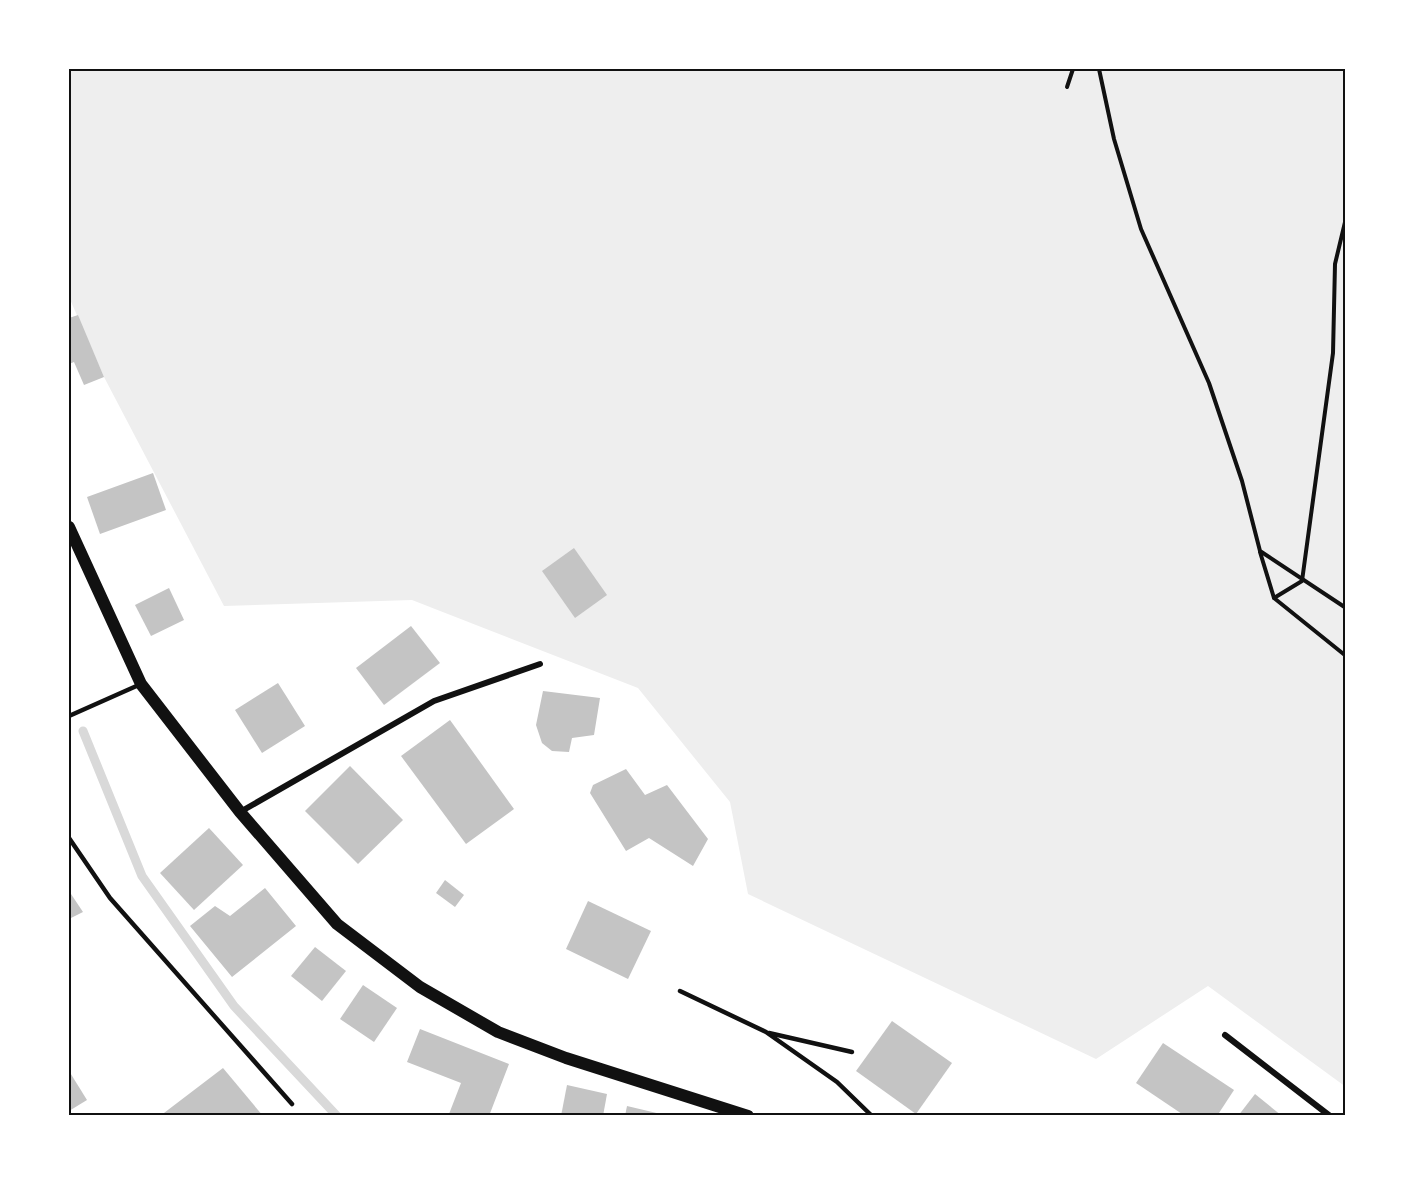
<svg xmlns="http://www.w3.org/2000/svg" width="1415" height="1185" viewBox="0 0 1415 1185" font-family="'Exo 2',sans-serif">
<style>
.green{fill:#eee}
.lines{fill:none;stroke-linecap:round;stroke-linejoin:round}
.stream{stroke:#d9d9d9;stroke-width:9}
.building{fill:#c4c4c4}
.path{stroke:#111;stroke-width:4}
.service{stroke:#111;stroke-width:4.5}
.minor{stroke:#111;stroke-width:6}
.secondary{stroke:#111;stroke-width:12}
.neatline{fill:none;stroke:#111;stroke-width:2}
</style>
<rect width="100%" height="100%" fill="#fff"/>
<path class="green" d="M69,69h1277v1018l-138,-101 -112,73 -348,-165 -18,-92 -92,-114 -226,-88 -188,6 -120,-229 -35,-80z"/>
<g class="lines">
<path class="stream" d="M83,731l59,145 92,130 103,110"/>
</g>
<g class="building">
<path d="M78,315l26,62 -20,8 -10,-23 -5,2v-46z"/>
<path d="M153,473l13,37 -66,24 -13,-37z"/>
<path d="M574,548l33,47 -32,23 -33,-47z"/>
<path d="M169,588l15,32 -33,16 -16,-31z"/>
<path d="M411,626l29,37 -56,42 -28,-37z"/>
<path d="M278,683l27,43 -43,27 -27,-43z"/>
<path d="M543,691l57,7 -6,37 -22,3 -3,14 -17,-1 -10,-8 -6,-18z"/>
<path d="M450,720l64,89 -48,35 -65,-88z"/>
<path d="M350,766l53,54 -45,44 -53,-53z"/>
<path d="M626,769l19,26 22,-10 41,54 -15,27 -44,-28 -23,13 -36,-58 3,-8z"/>
<path d="M209,828l34,37 -49,45 -34,-37z"/>
<path d="M445,880l19,15 -9,12 -19,-14z"/>
<path d="M265,888l31,38 -64,51 -42,-51 25,-20 15,10z"/>
<path d="M69,891l14,21 -14,7z"/>
<path d="M588,901l63,30 -23,48 -62,-30z"/>
<path d="M315,947l31,24 -24,30 -31,-25z"/>
<path d="M363,985l34,23 -23,34 -34,-23z"/>
<path d="M892,1021l60,42 -36,51 -60,-43z"/>
<path d="M420,1029l89,35 -20,52 -40,-2 12,-31 -54,-21z"/>
<path d="M1163,1043l71,47 -17,26h-32l-49,-33z"/>
<path d="M223,1068l40,48h-103z"/>
<path d="M69,1071l18,29 -18,11z"/>
<path d="M567,1085l40,9 -4,22h-42z"/>
<path d="M1255,1094l27,22h-44z"/>
<path d="M627,1106l38,9 -1,1h-39z"/>
</g>
<g class="lines">
<g class="path">
<path d="M1099,69l15,70 27,90 68,154 33,98 18,70 86,57"/>
<path d="M1067,87l6,-18"/>
<path d="M1260,552l14,46 72,58"/>
<path d="M1274,598l28,-17 31,-228 2,-89 11,-46"/>
</g>
<g class="service">
<path d="M69,716l72,-32"/>
<path d="M69,838l41,60 182,206"/>
<path d="M680,991l86,41 71,50 35,34"/>
<path d="M769,1033l83,19"/>
</g>
<g class="minor">
<path d="M240,812l194,-111 106,-37"/>
<path d="M1225,1035l105,81"/>
</g>
<path class="secondary" d="M69,527l72,157 99,128 97,112 83,63 78,45 68,26 182,58"/>
</g>
<rect width="1415" height="1185" fill="none" stroke="#ffffff" stroke-width="141"/>
<rect x="70" y="70" width="1274" height="1044" class="neatline"/>
</svg>
